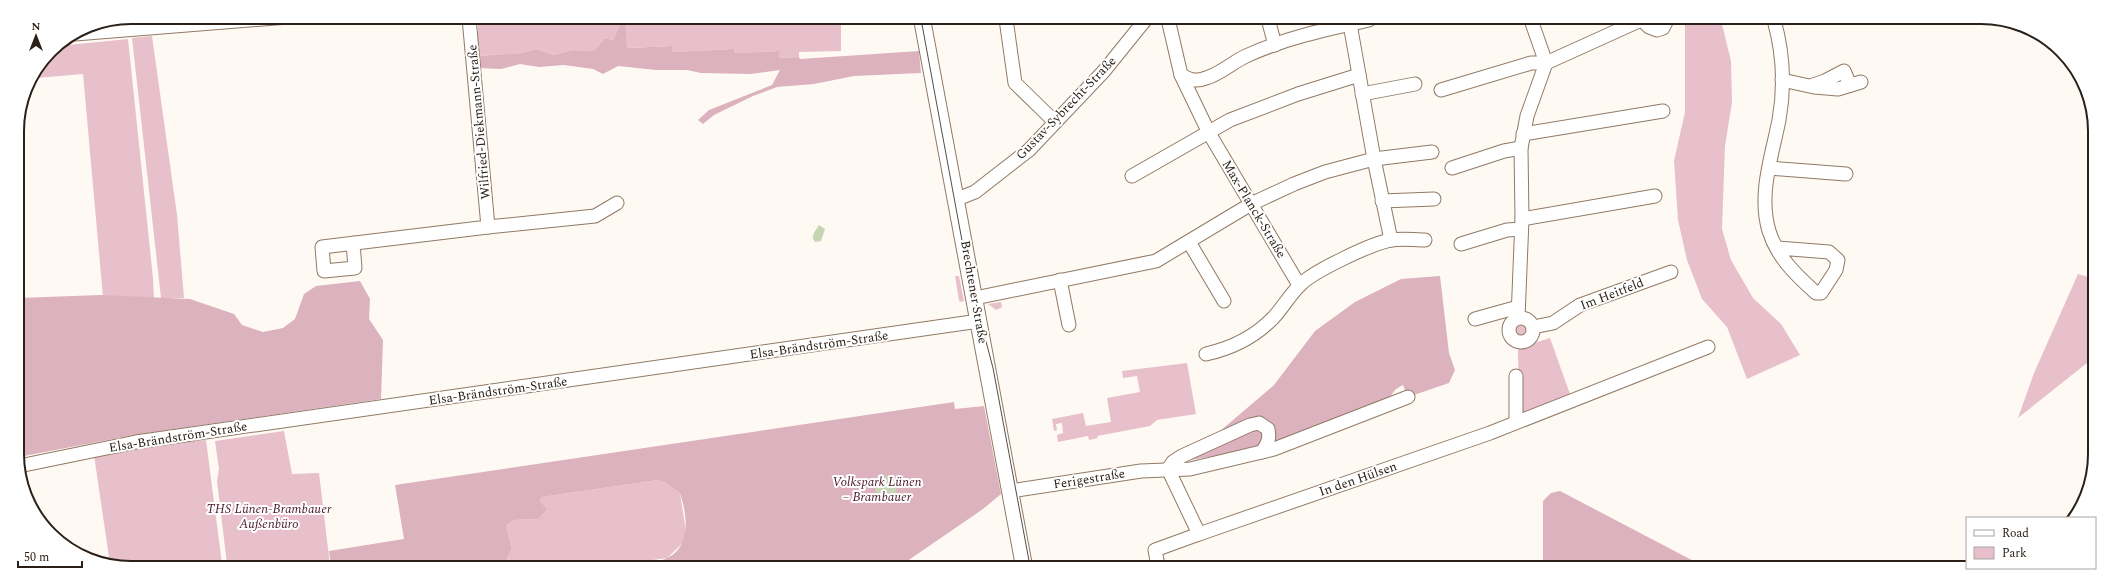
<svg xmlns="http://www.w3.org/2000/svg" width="2112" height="585" viewBox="0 0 2112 585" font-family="Spectral,serif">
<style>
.green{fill:#e7c0cb}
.forest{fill:#dbb2be}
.water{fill:#c6d5b2}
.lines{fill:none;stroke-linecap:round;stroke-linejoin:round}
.minor-casing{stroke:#917964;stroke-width:15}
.major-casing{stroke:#917964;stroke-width:18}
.minor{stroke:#fff;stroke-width:13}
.major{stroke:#fff;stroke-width:16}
.tram{stroke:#554c44;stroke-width:1}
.labels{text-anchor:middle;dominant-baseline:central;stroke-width:4;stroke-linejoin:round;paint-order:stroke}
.street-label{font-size:13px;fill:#2a2018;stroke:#fff}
.park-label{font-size:13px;font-style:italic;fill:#4b182b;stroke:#fff}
.rim{fill:none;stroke:#2a2018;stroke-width:2}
</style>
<rect width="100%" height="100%" fill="#fff9f4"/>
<g class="green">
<path d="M478,18h139l2,9 -6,13 -8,-2 -11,13 -22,-1 -18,5 -18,-6 -14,4 -44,3z"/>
<path d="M626,18h215v33l-42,1v5l-20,1v-7l-44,2 -1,-4 -62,3v-6l-45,2z"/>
<path d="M1671,20h50l10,41 1,41 -7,44 -3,83 9,31 22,38 28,26 19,31 -53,24 -20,-52 -25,-28 -15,-39 -9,-40 -4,-59 11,-49v-90z"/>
<path d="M152,36l25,179 7,83h-23l-29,-260z"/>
<path d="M128,39l25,239 1,21 -51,-2 -20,-223 -46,4 -1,-6 15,-22 7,-4z"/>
<path d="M2078,274l14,4v81l-74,59 16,-45z"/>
<path d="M955,276h4l5,25 -4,1 -1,-2z"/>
<path d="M1001,302l1,5 -6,3 -8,-6z"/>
<circle cx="1521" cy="330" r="6"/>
<path d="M1550,338l20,56 -51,20 -1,-66z"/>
<path d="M1187,363l9,51 -39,6 -7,6 -53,10 1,2 -9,2 -1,-4 -30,6 -1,-7 6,-2 -1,-10 -6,1 1,6 -3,1 -2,-12 31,-6 3,13 25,-4 -4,-24 33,-6 -3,-16 -14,2 -1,-7z"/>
<path d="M284,431l8,43 27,-1 11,92 -103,-1 -10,-83 2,-12 -4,-28z"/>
<path d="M206,440l16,124h-112l-16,-109 42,-9z"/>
<path d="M658,480l8,3 14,10 6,38 -2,11 -17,16 -49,7h-114l8,-17 -6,-22 8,-6 24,-1 1,-18 3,-4z"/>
</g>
<g class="forest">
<path d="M617,18h9l1,30 45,-2v6l62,-3 1,4 44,-2v7l20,-1 1,2 119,-8 2,22 -67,3 -40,8 -37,3 -24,9 -39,19 -11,9 -5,-4 11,-10 63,-25 8,-15 -30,4 -49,-1 -14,-3h-31l-38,-4 -15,8 -10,-5 -29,-4 -25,2 -19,-3 -19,5 -22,-1 -1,-12 44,-3 14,-4 18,6 18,-5 22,1 11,-13 8,2 6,-13z"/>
<path d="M1440,276l9,77 6,17 -6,13 -41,14 -5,-12 -7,4 -11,14 -113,43 -87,15 89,-76 41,-54 40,-29 46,-23z"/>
<path d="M360,281l10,18 -1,20 14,21 -2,59 -247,36 -115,22 -1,-159 83,-3 89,4 44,15 8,11 21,7 20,-4 12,-9 9,-25 12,-8z"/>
<path d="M954,402l1,7 29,-3 17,88 -18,15 -83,57 -282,-1c13,-1 37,-1 49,-7 25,-11 20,-44 13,-65l-14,-10 -8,-3 -116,17 -3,4 8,8 -9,10 -24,1 -8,6 6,22 -8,17h-173l-2,-14 75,-12 -9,-54z"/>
<path d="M1560,491l145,76h-162v-66l8,-8z"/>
</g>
<g class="water">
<path d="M819,225l6,4 -4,12 -6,1c-5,-6 0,-10 4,-17z"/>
<circle cx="886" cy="487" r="11"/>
</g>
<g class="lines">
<g class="minor-casing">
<g id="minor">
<path d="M1006,19l9,64 40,39"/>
<path d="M1168,19l13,56 28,58 90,152"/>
<path d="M1268,19l7,26"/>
<path d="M1642,20l7,7 8,3 6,-2 4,-8"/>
<path d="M1774,20c9,32 11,67 5,100 -7,36 -21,74 -10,111 8,26 27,44 47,62h5l15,-23 2,-10 -9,-8 -52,-4"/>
<path d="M1350,24l24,135 17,81"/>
<path d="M75,34l213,-17"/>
<path d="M1181,75c9,5 15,7 25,3 14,-4 27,-16 40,-22 39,-18 82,-27 123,-36"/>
<path d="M1782,80l32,7 24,2 23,-7"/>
<path d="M1813,85l12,-4 19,-10 6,14"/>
<path d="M1441,90l90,-27h15l95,-43"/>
<path d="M1362,94l53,-10"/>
<path d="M1523,134l140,-23"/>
<path d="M1452,168l52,-17 17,-3"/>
<path d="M1769,168l77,6"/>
<path d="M1132,176l98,-56 68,-26 61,-19"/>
<path d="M957,199l18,-7 54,-42 75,-79 42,-52"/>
<path d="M1382,201l52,-2"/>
<path d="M1522,219l133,-23"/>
<path d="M488,227l107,-11 22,-13"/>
<path d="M1189,242l35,59"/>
<path d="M353,243l2,25 -31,3 -2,-24 166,-20 -19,-209"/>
<path d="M1461,244l46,-14 14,-1"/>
<path d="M1060,280l9,45"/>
<path d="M975,298l181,-37 95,-57 43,-20 31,-12 49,-13 58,-7"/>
<circle cx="1521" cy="330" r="12"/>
<path d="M1518,318l4,-99 -1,-71 6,-32 19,-53 -15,-43"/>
<path d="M1475,319l43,-12"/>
<path d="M1533,327l20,-4 27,-18 91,-33"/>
<path d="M1206,354c27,-6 49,-17 68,-37 9,-10 16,-22 25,-31 12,-14 74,-43 92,-46 11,-2 23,0 34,0"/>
<path d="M1516,376v46"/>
<path d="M19,466l117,-24 843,-121"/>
<path d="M1168,469l31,65 291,-101 218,-86"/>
<path d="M1168,469l5,-7 9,-6 68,-31 9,-2 9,6c2,10 0,14 -6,23"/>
<path d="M1010,491l131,-20 49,-2 84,-20 134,-52"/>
<path d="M1158,566l-3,-16 44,-16"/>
</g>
</g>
<g class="major-casing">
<path id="major" d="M922,19l102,547"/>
</g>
<use href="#minor" class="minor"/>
<use href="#major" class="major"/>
<path class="tram" d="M921,19l47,254 25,95 37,198"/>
</g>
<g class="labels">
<g class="street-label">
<text transform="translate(1066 108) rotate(-46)">Gustav-Sybrecht-Straße</text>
<text transform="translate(479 122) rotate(-95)">Wilfried-Diekmann-Straße</text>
<text transform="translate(1254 209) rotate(59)">Max-Planck-Straße</text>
<text transform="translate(974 292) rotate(80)">Brechtener Straße</text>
<text transform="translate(1612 294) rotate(-21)">Im Heitfeld</text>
<text transform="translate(819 345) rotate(-8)">Elsa-Brändström-Straße</text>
<text transform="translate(498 391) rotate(-8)">Elsa-Brändström-Straße</text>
<text transform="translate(178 437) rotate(-9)">Elsa-Brändström-Straße</text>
<text transform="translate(1089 479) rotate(-9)">Ferigestraße</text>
<text transform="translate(1358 479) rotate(-19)">In den Hülsen</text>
</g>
<g class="park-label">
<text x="877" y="482">Volkspark Lünen<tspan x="877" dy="15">– Brambauer</tspan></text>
<text x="269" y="509">THS Lünen-Brambauer<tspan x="269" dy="15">Außenbüro</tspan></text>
</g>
</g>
<path d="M0 0H2112V585H0ZM131 24H1981A107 107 0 0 1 2088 131V454A107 107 0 0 1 1981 561H131A107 107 0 0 1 24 454V131A107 107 0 0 1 131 24Z" fill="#fff" fill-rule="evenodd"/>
<path class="rim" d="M131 24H1981A107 107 0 0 1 2088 131V454A107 107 0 0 1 1981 561H131A107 107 0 0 1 24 454V131A107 107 0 0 1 131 24Z"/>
<rect x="1966" y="517" width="130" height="52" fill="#ffffff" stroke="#aaa6a3"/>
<rect x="1974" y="530" width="20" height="6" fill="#ffffff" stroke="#aaa6a3"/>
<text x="2002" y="537" font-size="12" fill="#2a2018">Road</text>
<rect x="1974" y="547" width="20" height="12" fill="#e7c0cb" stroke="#aaa6a3"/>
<text x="2002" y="557" font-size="12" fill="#2a2018">Park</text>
<g transform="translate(36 36)" stroke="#ffffff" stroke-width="3" paint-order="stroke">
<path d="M0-3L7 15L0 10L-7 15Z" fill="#2a2018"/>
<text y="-6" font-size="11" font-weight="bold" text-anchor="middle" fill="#2a2018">N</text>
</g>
<path d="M18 561v6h64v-6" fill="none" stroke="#2a2018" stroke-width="2"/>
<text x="24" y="561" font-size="12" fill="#2a2018" stroke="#ffffff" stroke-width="3" paint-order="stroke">50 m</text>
</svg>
